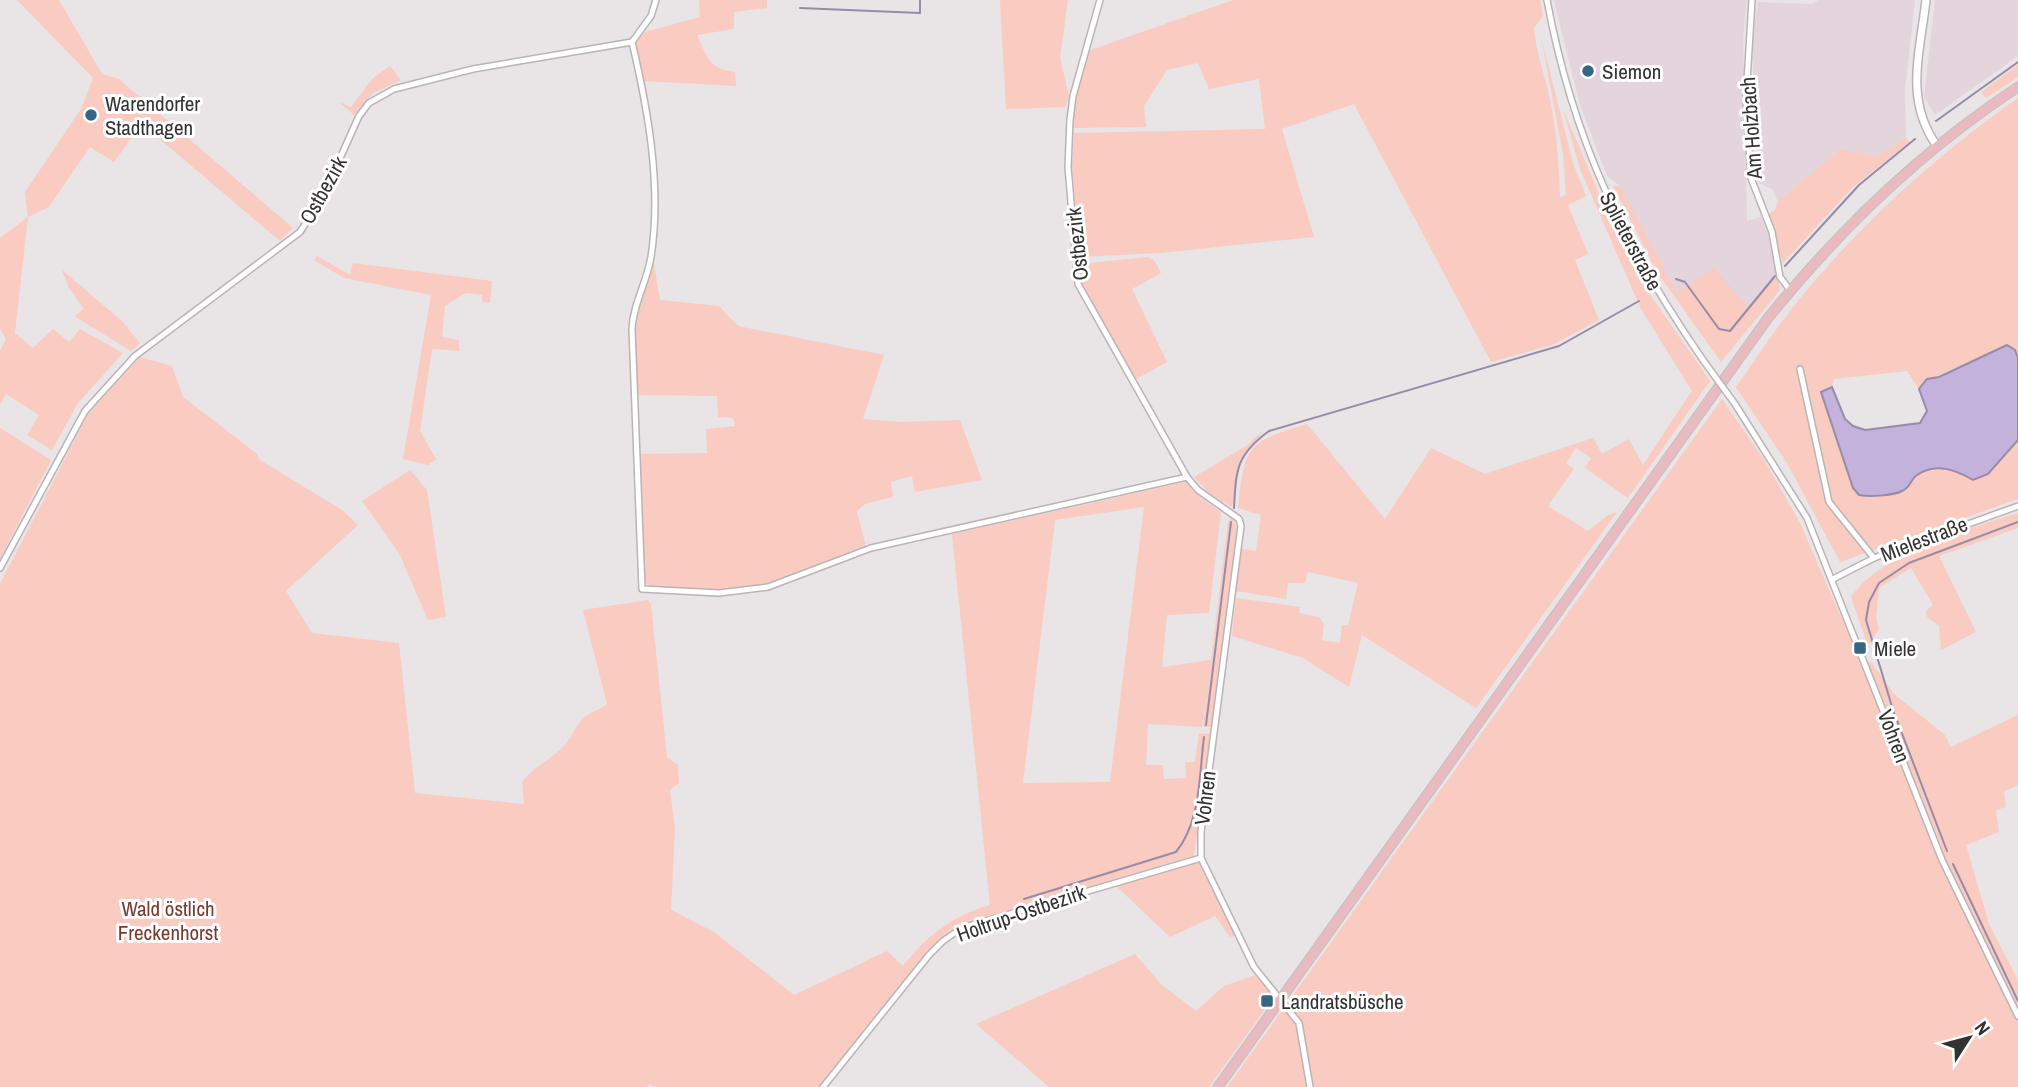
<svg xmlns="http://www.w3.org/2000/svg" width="2018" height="1087" viewBox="0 0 2018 1087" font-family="'Archivo Narrow',sans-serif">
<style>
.built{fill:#e3d5db}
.green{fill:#f9cbc1;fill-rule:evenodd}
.water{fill:#c3b2db;stroke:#988ba8;stroke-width:2}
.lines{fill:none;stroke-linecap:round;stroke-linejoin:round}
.stream{stroke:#988ba8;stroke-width:2}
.minor-casing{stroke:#bab4b7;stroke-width:8}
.tertiary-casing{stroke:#bab4b7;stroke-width:10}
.primary-casing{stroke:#c2c1c2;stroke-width:11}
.minor{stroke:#fff;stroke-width:5}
.tertiary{stroke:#fff;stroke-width:7}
.primary{stroke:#e9bbc1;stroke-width:9}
.minor-bridge-casing{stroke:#bab4b7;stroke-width:8;stroke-linecap:butt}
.minor-bridge{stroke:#fff;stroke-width:5}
.poi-dot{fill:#356785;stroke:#fff;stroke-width:2.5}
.labels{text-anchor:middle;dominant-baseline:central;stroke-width:6;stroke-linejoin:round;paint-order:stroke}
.poi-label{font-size:21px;fill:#333132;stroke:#fff;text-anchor:start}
.street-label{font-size:21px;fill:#333132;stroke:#fff}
.park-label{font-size:21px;fill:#773a2e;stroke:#fff}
</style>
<rect width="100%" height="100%" fill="#e9e4e6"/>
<g class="built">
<path d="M1554,0h193l-4,37 4,184 14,-4 7,17 9,42 -29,32 -71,-16 -57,-106 -13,-10 -28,-74z"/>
<path d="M1819,0h96l-10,91 1,47 -28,18 -37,-7 -63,52 -6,-12 -13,-6 -5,-11 -1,-136 5,-34 53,2z"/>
<path d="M1935,0h83v56l-83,59 -11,-18z"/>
</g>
<g class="green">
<path d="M17,0h42l43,74 17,5 174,149 -13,13 -138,-117 -28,38 -24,-15 -41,60 -21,10 -13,116 18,15 20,-19 16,13 11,-13 43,24 -45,50 -26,47 -25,-15 12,-20 -33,-21 -6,11v-54l6,-12 -6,-10v-91l28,-21 -3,-25 56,-83 12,-31z"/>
<path d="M699,0h68v8l-33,4v17l-37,6c10,22 12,34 38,37l1,14 -92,-5 -8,-38 9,-11 55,-15z"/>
<path d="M1000,0h68l-8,58 9,38 -4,11 -59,2z"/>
<path d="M1233,0h307l3,16 -9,12c2,26 12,50 17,76 6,31 8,62 9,93l6,-2 -3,-41 -22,-117 32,126 13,33 -18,9 20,49 -13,6 24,60 -47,25 -61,17 -137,-258 -72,25 32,108 -154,16 -80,4 -8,-92 2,-32 191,-4 -6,-50 -50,10 -11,-26 -31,7 -23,36 2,21 -73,1 2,-32 13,-45z"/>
<path d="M2018,65v12l-32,21 -5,-6z"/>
<path d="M390,66l11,14 -28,13 -19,22 -15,-13 12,5 22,-29z"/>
<path d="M2018,98v260l-3,-8c-32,9 -72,17 -96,39l-12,-18 -73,8 -2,8 -11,5 32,96 6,7 52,-11 8,-11 33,-6 22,13 14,-6 30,-34v59l-178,63 -53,-99 -51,-76c21,-30 42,-62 66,-91 63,-76 135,-141 216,-198z"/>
<path d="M1563,109l53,125 33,59 61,88 -82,117 -43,-30 6,-10 -15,-10 -10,15 8,6 -26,37 40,25 20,-16 9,-3 -141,196 -114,-73 -13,52 -46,-29 -71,-22 4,-38 64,9 -1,6 20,4 5,7 -2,16 18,3 2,-18h6l10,-42 -50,-11 -3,11h-17l-2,16 -51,-8 6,-42 15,2 5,-36 -23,-7c7,-64 8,-65 69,-84l78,95 46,-71 54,26 108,-36 9,16 27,-15 14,26 49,-74 -51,-82 -61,-140z"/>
<path d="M1906,138l4,4 -56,44 -71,77 -15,-49 7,-4 3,-9 63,-52 37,7z"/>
<path d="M1613,186h7l57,106 37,-24 34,39 29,-31 3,14 -59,72 -64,-90z"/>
<path d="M317,256l33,19 3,-12 139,18 -2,22 -8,-1v-7l-16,-2 -21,13 -3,31 17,3v11l-27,-2 -12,82 16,28 -8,6 -25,-6 28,-164 -87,-17 -30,-18z"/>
<path d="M1148,257l6,3 7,13 -29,16 35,73 -31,17 -55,-95v-20z"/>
<path d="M653,258l7,42 59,6 19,20 146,29 -21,64 38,3 59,-2 22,60 -67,12 -3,-16 -21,6 2,15 -28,7 -8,7 9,36 -99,38 -39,6 -77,-4 -6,-5 -6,-128 68,-1 -1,-24 29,-3 -2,-8 -15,-1 -1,-21 -80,-1 -2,-81 6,-8z"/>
<path d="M62,270l60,51 18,22 -9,8 -57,-35 10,-7 -15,-21z"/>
<path d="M140,357l32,9 11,31 73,56 4,7 82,50 16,15 -72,66 26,42 87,10 16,150 109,11 -2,-22c12,-16 33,-24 46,-41 6,-7 8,-16 15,-23 7,-6 17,-8 24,-14l-24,-94 65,-10 3,4 16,153 11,8 1,18 -9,7 5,38 -4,82 43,22 80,63 93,-44 16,15c23,-30 51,-51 87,-61l-38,-371 234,-52 16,17 19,13 -12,101 -42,2 -5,52 49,-7 17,-138 4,-5 5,11 -25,199h-9l5,-43 -6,43 -54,-3 -2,41h17l1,14 22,-1 -1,-16h10l4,-28 12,-1 -17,123 -216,63 -28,11 -26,26 -105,131h-165l-4,-3 -3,3h-647v-503l88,-170zM1144,507l-34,275 -87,1 32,-263z"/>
<path d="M1722,399l43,62 35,62 62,142 9,-3 23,32 51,41 6,12 67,-32v70l-14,7 2,15 -10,3 3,22 -33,13 23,79 29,56v107h-791z"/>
<path d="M0,428l51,32 -51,99z"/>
<path d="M1263,431l-22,30 -9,46 -22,-13 -16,-17 52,-31z"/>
<path d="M410,470l17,20 19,127 -18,3 -29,-67 -37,-52z"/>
<path d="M2018,513v15l-79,28 37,76 -35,18 -2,-24 -12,-9 -1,-6 7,-6 -22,-37 -32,20 -3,31 3,10 -11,17 -17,-49c29,-43 118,-69 167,-84z"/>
<path d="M1201,861l35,74 -6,2 -15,-21 -45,21 -55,-52z"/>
<path d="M1135,954l27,31 34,26 28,-25 31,-11 19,22 -65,90h-160l-73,-63z"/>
</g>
<path class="water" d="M2007,345l8,5 3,8v82l-30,34 -15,6c-17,-10 -37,-18 -56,-5 -6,4 -7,13 -15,16 -10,5 -33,6 -43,4l-6,-7 -32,-96 11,-5 13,32 8,7 12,4 55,-7 7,-12 -8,-22 8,-10 12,-2z"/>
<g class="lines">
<g class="stream">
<path d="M800,8l120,5v-13"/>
<path d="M1936,121l82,-59"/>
<path d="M1785,266l74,-81 56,-46"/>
<path d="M1676,279l9,3 34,47 11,2 45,-55"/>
<path d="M1234,508c2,-38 2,-53 35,-77l290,-85 80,-45"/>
<path d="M1206,725l25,-203"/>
<path d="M1947,851l-54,-141 -27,-90 3,-18 10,-19 30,-20 109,-41"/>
<path d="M1953,864l65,137"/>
<path d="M1024,899l152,-47c25,-31 23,-76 28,-115"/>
</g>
<g class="minor-casing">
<g id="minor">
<path d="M1100,0l-27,96 -3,24 -2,47 10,117 109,193 11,13 41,29 2,7 -40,306v26l53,109 45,56 11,64"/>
<path d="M1547,0c26,140 76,244 156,360"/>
<path d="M1752,0l-6,98 5,80 21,54 8,45 10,13"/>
<path d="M632,42c16,68 30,144 19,215 -4,25 -18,47 -19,72l10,260 77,4 49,-6 103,-39 316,-71"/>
<path d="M1800,369l29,133 45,56"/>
<path d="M1735,404l72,114 135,342 76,156"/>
<path d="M0,568l85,-157 50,-55 165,-124 23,-36 36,-80 10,-13 25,-14 79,-20 159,-27 19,-26 5,-16"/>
<path d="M1833,579l41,-21 144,-52"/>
<path d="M823,1087l106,-132 14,-14 19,-13 239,-70"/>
</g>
</g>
<g class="tertiary-casing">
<path id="tertiary" d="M1926,0c-6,53 -22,100 11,146"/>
</g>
<g class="primary-casing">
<path id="primary" d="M1218,1087l550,-769c72,-89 154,-168 250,-231"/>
</g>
<use href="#minor" class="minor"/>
<use href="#tertiary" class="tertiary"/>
<use href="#primary" class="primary"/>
<g class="minor-bridge-casing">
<path id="minor-bridge" d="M1703,360l32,44"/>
</g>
<use href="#minor-bridge" class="minor-bridge"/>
</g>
<g class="poi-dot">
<circle cx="1588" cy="71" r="7"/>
<circle cx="91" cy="115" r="7"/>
<rect x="1853" y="641" width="14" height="14" rx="3.5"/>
<rect x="1260" y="994" width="14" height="14" rx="3.5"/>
</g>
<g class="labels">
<g class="poi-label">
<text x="1602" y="71">Siemon</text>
<text x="105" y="103">Warendorfer<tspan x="105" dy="24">Stadthagen</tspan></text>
<text x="1874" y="648">Miele</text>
<text x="1281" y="1001">Landratsbüsche</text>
</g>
<g class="street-label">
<text transform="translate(1751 128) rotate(-94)">Am Holzbach</text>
<text transform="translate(323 190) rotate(-61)">Ostbezirk</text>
<text transform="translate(1631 241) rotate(62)">Splieterstraße</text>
<text transform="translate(1077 244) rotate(-96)">Ostbezirk</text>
<text transform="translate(1924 539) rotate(-21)">Mielestraße</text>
<text transform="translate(1894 736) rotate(69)">Vohren</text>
<text transform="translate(1205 798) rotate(-83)">Vohren</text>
<text transform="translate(1021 913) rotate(-19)">Holtrup-Ostbezirk</text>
</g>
<g class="park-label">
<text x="168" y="908">Wald östlich<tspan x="168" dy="24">Freckenhorst</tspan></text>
</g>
</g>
<g transform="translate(1969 1038) rotate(54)" stroke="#ffffff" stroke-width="5" paint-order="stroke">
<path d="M0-5L12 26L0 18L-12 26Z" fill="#333132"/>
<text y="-10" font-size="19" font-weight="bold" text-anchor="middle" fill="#333132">N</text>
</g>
</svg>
